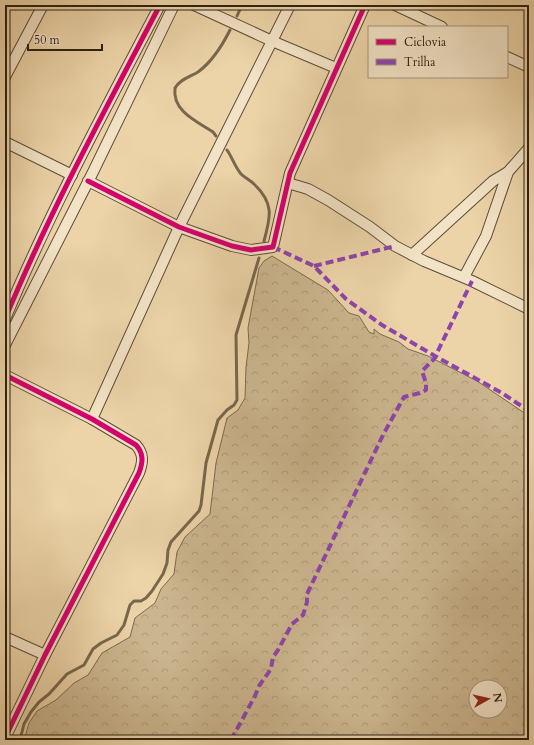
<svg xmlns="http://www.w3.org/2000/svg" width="534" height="745" viewBox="0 0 534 745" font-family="Cardo,serif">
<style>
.forest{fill:url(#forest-crowns);stroke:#7c6a50;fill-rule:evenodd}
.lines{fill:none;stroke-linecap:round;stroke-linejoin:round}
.stream{stroke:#78674d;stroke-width:3}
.minor-casing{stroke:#5c4d37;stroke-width:12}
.minor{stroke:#f3e3c6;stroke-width:10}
.quiet{stroke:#8e44ad;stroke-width:4;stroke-dasharray:8 4;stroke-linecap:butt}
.cycleway-casing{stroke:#f3e3c6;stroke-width:8}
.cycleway{stroke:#d6006c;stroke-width:5}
</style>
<defs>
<pattern id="forest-crowns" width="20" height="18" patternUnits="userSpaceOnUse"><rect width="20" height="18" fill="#cbb58e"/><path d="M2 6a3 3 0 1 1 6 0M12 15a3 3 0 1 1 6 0" fill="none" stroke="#ae9b79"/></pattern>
</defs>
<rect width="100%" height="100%" fill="#ecd4a8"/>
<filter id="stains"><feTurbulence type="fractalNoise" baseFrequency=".005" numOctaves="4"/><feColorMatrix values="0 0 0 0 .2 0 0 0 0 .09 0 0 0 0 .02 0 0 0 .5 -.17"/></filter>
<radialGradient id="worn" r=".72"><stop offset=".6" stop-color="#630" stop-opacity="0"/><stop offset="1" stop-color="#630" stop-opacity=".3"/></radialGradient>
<path class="forest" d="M272,256l56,34 21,23 10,3 10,16 5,2v-5l6,5 19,8 9,7 20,7 49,25 52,35v324h-505l5,-17 8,-12 19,-11 18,-17 14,-8 14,-22 28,-16 5,-19 20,-15 6,-14 13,-15 3,-22 8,-15 25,-23 6,-51 11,-45 11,-8 7,-12 1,-31 3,-24 -1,-15 11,-60 5,-7zM476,687h24v24h-24z"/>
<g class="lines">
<g class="stream">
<path d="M237,16l5,-11"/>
<path d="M216,136l-3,-4c-17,-11 -41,-21 -38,-44 5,-9 15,-11 23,-16 15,-11 24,-26 32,-42"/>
<path d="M227,150c5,7 8,17 14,24 4,4 9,6 13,10 20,19 17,32 10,57"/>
<path d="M20,740l4,-16 7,-12 8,-10 10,-8 18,-20 17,-9 9,-16 8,-6 16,-8 7,-10 6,-20 4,-4h7l5,-3 6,-7 11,-17 4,-11 1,-13 3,-8 28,-31 2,-6 5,-42 12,-43 9,-10 7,-5 3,-5 -1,-65 23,-77"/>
</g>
<g class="minor-casing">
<g id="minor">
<path d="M194,5l78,36 64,27"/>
<path d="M395,5l47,22"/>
<path d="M507,57l22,10"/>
<path d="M5,77l38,-72"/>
<path d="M5,142l67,33"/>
<path d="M88,181l91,46 53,19 19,4 22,-3 17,-74 75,-168"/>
<path d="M288,183l20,6 20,11 42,27 25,19 29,15 48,20 57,28"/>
<path d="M412,255l81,-74 15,-9"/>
<path d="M464,277l22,-41 22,-64 21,-24"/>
<path d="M5,319c45,-108 101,-211 155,-314"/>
<path d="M5,345l88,-173 81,-167"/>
<path d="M5,375l87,44 44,26c8,9 7,17 3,28l-94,182 -40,83"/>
<path d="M92,419l87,-192 111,-222"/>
<path d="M5,637l40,18"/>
</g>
</g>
<use href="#minor" class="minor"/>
<g class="quiet">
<path d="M273,247l41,19 32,33 36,26 53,31 67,37 27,18"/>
<path d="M314,266l81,-20"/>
<path d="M231,740l24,-44 4,-10 12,-17 2,-12 5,-7 14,-26 11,-9 4,-13v-8l76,-159 21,-38 16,-4 6,-3v-7l-4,-12 12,-12 38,-78"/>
</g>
<g class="cycleway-casing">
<g id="cycleway">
<path d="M88,181l91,46 53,19 19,4 22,-3 17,-74 75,-168"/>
<path d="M5,319c45,-108 101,-211 155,-314"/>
<path d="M5,375l87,44 44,26c8,9 7,17 3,28l-94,182 -40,83"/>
</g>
</g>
<use href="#cycleway" class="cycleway"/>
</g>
<rect width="534" height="745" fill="none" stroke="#ecd4a8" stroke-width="20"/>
<rect x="6" y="6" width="522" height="733" fill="none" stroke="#2c2011" stroke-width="2"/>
<rect x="10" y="10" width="514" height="725" fill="none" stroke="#2c2011"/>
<rect x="368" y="26" width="140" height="52" fill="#f3e3c6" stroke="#a3957e"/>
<rect x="376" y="39" width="20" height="6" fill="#d6006c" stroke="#a3957e"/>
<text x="404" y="46" font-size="12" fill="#2c2011">Ciclovia</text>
<rect x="376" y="59" width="20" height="6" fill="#8e44ad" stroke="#a3957e"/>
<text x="404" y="66" font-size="12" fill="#2c2011">Trilha</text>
<g transform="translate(488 699) rotate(82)"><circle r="19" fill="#f3e3c6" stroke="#a3957e"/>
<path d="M0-3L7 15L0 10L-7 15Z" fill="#8f2418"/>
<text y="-6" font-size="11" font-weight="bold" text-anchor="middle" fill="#2c2011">N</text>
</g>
<path d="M28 44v6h74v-6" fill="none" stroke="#2c2011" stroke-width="2"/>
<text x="34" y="44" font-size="12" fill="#2c2011" stroke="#f3e3c6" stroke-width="3" paint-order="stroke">50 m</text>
<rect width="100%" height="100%" filter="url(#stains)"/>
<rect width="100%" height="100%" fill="url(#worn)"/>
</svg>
